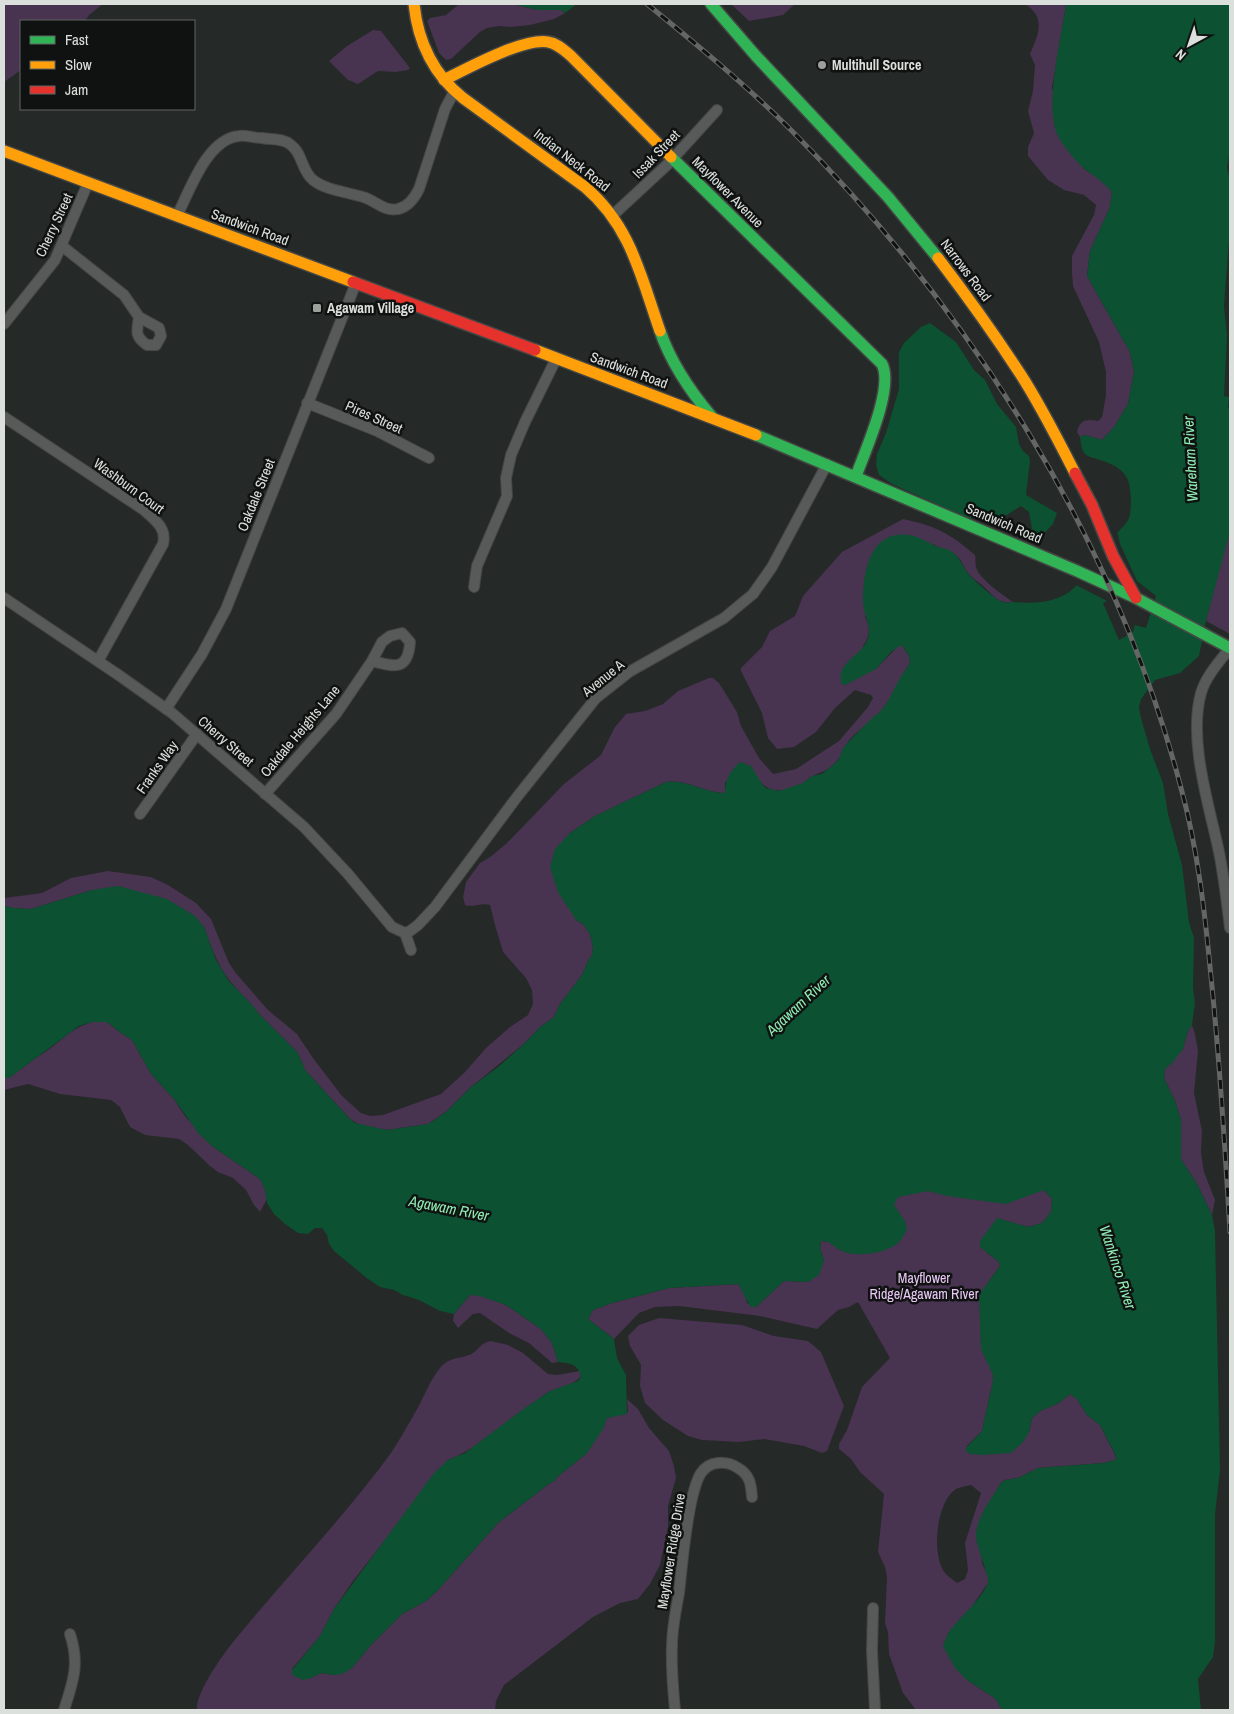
<svg xmlns="http://www.w3.org/2000/svg" width="1234" height="1714" viewBox="0 0 1234 1714" font-family="'Archivo Narrow',sans-serif">
<style>
.green{fill:#483350;fill-rule:evenodd}
.water{fill:#0c5131}
.pier{fill:#252927}
.lines{fill:none;stroke-linecap:round;stroke-linejoin:round}
.street-casing{stroke:#444745;stroke-width:12}
.fast-casing{stroke:#444745;stroke-width:14}
.slow-casing{stroke:#444745;stroke-width:14}
.jam-casing{stroke:#444745;stroke-width:14}
.street{stroke:#575a58;stroke-width:10}
.fast{stroke:#30b455;stroke-width:11}
.slow{stroke:#ff9f0a;stroke-width:11}
.jam{stroke:#e5322d;stroke-width:11}
.rail-casing{stroke:#646665;stroke-width:5}
.rail{stroke:#0f1210;stroke-width:3;stroke-dasharray:9;stroke-linecap:butt}
.poi-dot{fill:#9ca09d;stroke:#0f1210;stroke-width:2}
.labels{text-anchor:middle;dominant-baseline:central;stroke-width:5;stroke-linejoin:round;paint-order:stroke}
.poi-label{font-size:14px;font-weight:bold;fill:#dce0dd;stroke:#0f1210;text-anchor:start}
.street-label{font-size:14px;fill:#dce0dd;stroke:#0f1210}
.park-label{font-size:14px;fill:#e9c8f6;stroke:#0f1210}
.water-label{font-size:15px;font-style:italic;fill:#90eeb5;stroke:#0f1210}
</style>
<rect width="100%" height="100%" fill="#252927"/>
<g class="green">
<path d="M4,4h99l-14,11 -4,6h-64v49l-17,12z"/>
<path d="M459,4h53l26,6h23l4,3 -11,6 -24,6 -20,2 -11,-1 -12,2 -7,4 -29,27 -5,1 -7,-7 -12,-32 3,-3 16,-3z"/>
<path d="M731,4h67l-4,1 -11,10 -34,6z"/>
<path d="M1025,4h39l2,2 -14,82 32,81 20,13 8,10 -2,15 -20,44 -3,25 43,76 4,20 -6,32 -14,23 -12,13 -17,-5 -5,2 -3,-5c3,-13 10,-13 21,-11l4,-4 4,-22v-23l-7,-30 -26,-56 -1,-14v-16l22,-41 2,-10 -12,-10 -20,-5 -16,-10 -20,-24v-9l6,-14 -6,-22 5,-20 2,-26 -5,-11c8,-19 17,-36 -5,-50z"/>
<path d="M373,30l8,1 29,37 -2,2 -12,2 -18,-1 -20,13 -10,-4 -19,-19 18,-15z"/>
<path d="M1230,489v145l-24,-13 8,-32z"/>
<path d="M903,519c31,6 48,15 72,36 1,3 0,8 1,12 3,12 27,28 37,35 -16,2 -19,-6 -30,-16 -4,-4 -11,-7 -15,-13 -4,-5 -6,-12 -10,-16 -8,-8 -17,-7 -25,-13l-68,73c6,10 5,20 -2,29l9,24 4,-1 23,-24h3l7,11 1,7c-9,13 -15,28 -23,40 -8,13 -25,24 -36,35 -7,8 -9,19 -17,26 -8,8 -14,8 -23,13 -3,2 -6,5 -9,7 -15,8 -35,11 -44,-6l-33,4v11c-20,0 -39,-14 -59,-11l-71,34 -25,17 6,87 7,4 7,10 3,13 -1,8 -4,6 -6,14 -22,29 -6,13 -15,11 -14,15 -54,44 -24,24 -19,13 -41,6 -27,-5 -10,-6 -45,-49 -7,-17 -39,-39c-8,-12 -20,-21 -29,-33 -13,-16 -19,-35 -26,-54l-112,-37 -61,19 -17,-1 -10,-2v-8l38,-5 29,-15 37,-7 43,6 17,8 28,18 15,16 18,44 6,9 33,38 29,24 16,24 29,38 19,17 9,3 13,-1 58,-21 24,-22 21,-24 24,-21 18,-12 5,-11 -1,-14 -6,-12 -23,-26 -8,-27 -5,-20c-8,-3 -16,3 -25,0l-2,-8 3,-15 14,-19 10,-6 16,-13 58,-60 37,-29 14,-28 11,-13 19,-3 18,-7 15,-13 31,-13h4l6,5 18,29 4,14 18,32 14,16 23,-5 43,-28 29,-34 5,-9 -2,-3 -16,-5 -20,18 -19,24 -22,15 -17,2 -9,-11 -6,-25 -21,-42v-3l21,-21 8,-16 25,-15 8,-20 39,-44z"/>
<path d="M92,1022h15l14,11 11,7 19,34 23,25 11,17 27,30 48,33 5,11 2,9 -7,13 -6,-7 -8,-15 -13,-12 -15,-6 -8,-6 -22,-21 -9,-6 -34,-4 -15,-8 -10,-20 -9,-7 -51,-6 -32,-10 -24,6v-12h5c11,-8 22,-17 33,-24 18,-11 27,-25 50,-32z"/>
<path d="M1192,1025l3,9 3,17 -4,42 8,38 -1,22 3,19 11,28 -3,15 -15,-31 -16,-25v-39l-6,-19 -11,-23 1,-9 18,-20 5,-18z"/>
<path d="M889,1186l155,4 8,9 -1,13 -9,11 -14,4 -28,-8 -13,34 12,9 1,4 -11,15 4,100 -11,50 -16,16 63,-15 3,-14 8,-7 19,-8 11,-9 7,5 10,16 13,10 16,32 -1,3 -11,3 -66,5 -20,10 -13,2 -4,3 -21,36 2,44 7,15 -1,5 -19,28 -21,22 19,47 29,19 6,11h-86l-13,-17 -14,-39 -1,-22 -3,-9 2,-46 -2,-10 -7,-15 6,-58 -24,-22 -9,-13 -12,-10v-5l8,-14 15,-43 28,-29 -32,-56 -9,5 -11,3 -21,19 -57,-13 -81,-10 -24,1 -16,6 -25,26 -26,-20 5,-9 19,-7 57,-15 69,-4 7,10 2,9 9,4 28,-26 24,1 16,-22 -4,-11 1,-8 8,1 13,9zM971,1485l10,8 -16,50 3,27 -3,9 -8,4c-3,-3 -9,-6 -12,-10 -14,-18 -9,-71 11,-84 4,-2 10,-3 15,-4z"/>
<path d="M470,1295h10l26,10 35,24 11,14 6,19 -6,1 -23,-20 -20,-10 -29,-20 -7,1 -15,14 -5,-7 1,-7z"/>
<path d="M659,1318l83,7 32,11 34,5 13,11 23,54 -17,45 -5,2 -18,-7 -40,-7 -25,3 -37,-2 -14,-4 -25,-16 -18,-17 -5,-17 1,-21 -11,-19 -2,-10 11,-11z"/>
<path d="M491,1341l17,4 15,8 25,21 9,1 23,-4 1,5c-7,10 -23,11 -34,17 -32,21 -64,53 -99,67l-95,121 -19,28 -14,27 -28,33 19,9 10,-5 13,2 18,-7 18,-22 32,-32 24,-13 11,-10 61,-68 52,-40 5,-2 1,-3 31,-25 20,-35 21,-6 -1,-13 11,10 11,19 20,23 5,15 2,12 -8,28v21l-8,38 -10,19 -12,15 -18,4 -27,14 -89,68 -8,16 -1,9h-298c-2,-18 29,-60 41,-74 51,-62 106,-119 153,-183 9,-14 17,-28 25,-42 8,-14 14,-31 24,-43 11,-13 21,-8 33,-15 8,-6 8,-10 18,-12z"/>
</g>
<g class="water">
<path d="M512,4h65l-12,9 -4,-3h-23z"/>
<path d="M1064,4h166v148l-3,15 3,14v46l-6,79 3,29 -3,61 5,1 -1,11 2,1v122l-24,90 -7,35 -19,17 -25,7 -14,19 -2,8 2,11 9,31 13,34 5,31 14,51 7,57 5,16 -1,50 2,15 -3,22 -4,6 -5,18 -10,13 -8,7 -1,9 11,23 6,19v39l16,25 15,31 3,16 5,239 -5,45v127l-2,15 -15,22 3,31h-199l-6,-11 -29,-19 -12,-12 -12,-22c2,-4 3,-10 6,-14 12,-17 30,-29 39,-49 2,-5 -12,-37 -12,-48 1,-19 16,-37 25,-52l4,-3 13,-2 20,-10 66,-5 11,-3 1,-4 -16,-31 -13,-10 -10,-16 -7,-5 -11,9 -19,8 -8,7 -3,14 -6,10 -12,11 -30,2 -11,-1 -4,-3v-3l16,-17 11,-50v-6l-12,-26 -2,-50 2,-7 19,-26 -1,-4 -19,-15v-6l17,-23 31,9 14,-4 9,-11 1,-13 -8,-9 -38,14 -59,-8 -19,-5 -30,6 -4,8 11,16 2,9c-3,4 -5,10 -9,13 -11,10 -42,15 -56,8 -8,-3 -11,-11 -21,-10l-1,8 4,11 -5,15 -11,7 -24,-1 -28,26h-5c-5,-6 -8,-16 -13,-23l-69,4 -57,15 -19,7 -5,9 26,20 3,19 9,17 1,39 -20,4 -4,11 -16,24 -31,25 -1,3 -5,2 -52,40 -61,68 -11,10 -24,13 -32,32 -18,22 -10,6 -8,1 -13,-2 -10,5 -8,2 -11,-5v-5l28,-34 14,-27 100,-136 14,-13 17,-7 57,-43 28,-19 28,-10 3,-5c-3,-12 -12,-13 -23,-14l-6,-19 -11,-14 -35,-24 -26,-9 -10,-1 -16,19 -14,-3 -21,-11 -16,-5 -9,-5 -14,-3 -12,-8 -34,-28 -5,-7 -2,-9 -5,-7h-7l-7,6 -10,-1 -13,-9 -11,-10 -7,-11 -2,-13 -5,-11 -48,-33 -13,-12 -25,-35 -23,-25 -19,-34 -11,-7 -14,-11h-15l-13,4 -70,52h-5v-172l10,2 17,1 61,-19 26,-4 49,13 28,17 9,11 12,33 13,21 25,26 5,7 39,39 7,17 45,49 5,4 32,7 41,-6 5,-3 14,-10 24,-24 27,-20 27,-24 14,-15 15,-11 6,-13 22,-29 6,-14 4,-6 1,-8 -3,-13 -7,-10 -7,-4 -18,-28 -8,-25 5,-18 15,-16 25,-17 71,-34c19,-3 39,11 59,11 0,-15 5,-21 15,-31l11,4 11,18 4,4 13,3 24,-8 9,-7 10,-2 11,-9 6,-6 4,-11 10,-11 21,-21 5,-3 8,-10 13,-25 10,-15 -1,-7 -7,-11 -10,6 -16,18 -31,16h-3c-8,-23 21,-29 26,-47 4,-13 -5,-23 -5,-37 0,-30 7,-72 47,-66 10,2 19,8 28,12 3,1 8,1 11,3 11,5 13,17 21,26 6,6 25,23 32,26 4,1 7,0 11,0 20,2 45,1 61,-14 8,-8 14,-19 20,-28 4,-6 8,-13 13,-18 6,-7 17,-14 21,-22 4,-8 3,-22 2,-30 -1,-20 -17,-26 -33,-31 -3,-1 -8,-2 -11,-4 -5,-4 -5,-12 -6,-18l5,-2 17,5 12,-13 14,-23 6,-32 -4,-20 -43,-76 3,-25 20,-44 2,-15c-8,-9 -16,-15 -26,-22 -8,-6 -22,-23 -27,-32 -16,-27 2,-101 7,-132z"/>
<path d="M930,323l26,19 18,28 11,10 12,24 19,23 3,17 4,7 6,5 1,5 -4,34 31,18 -4,11 -14,15 -7,-10 -3,-17 -8,-6 -19,12 -12,3 -25,-4 -73,-33 -13,-9 -3,-10 1,-11 9,-21 13,-44v-37l5,-9 17,-16z"/>
</g>
<path class="pier" d="M1117,531l3,13 17,37 19,15 -10,32 -11,-3 -2,7 -14,8 -16,-37 4,-2 -31,-16 11,-18z"/>
<g class="lines">
<g class="street-casing">
<g id="street">
<path d="M613,215l55,-51 49,-54"/>
<path d="M177,216c13,-26 30,-77 62,-80 8,-1 15,2 23,2 10,2 21,0 29,7 12,9 10,25 22,35 14,11 36,12 53,18 10,4 20,14 32,11 10,-2 17,-12 21,-20l26,-80 10,-19"/>
<path d="M62,246l62,49 15,22 20,11 2,8 -5,9h-9c-13,-9 -10,-14 -8,-28"/>
<path d="M4,324l51,-64 33,-77"/>
<path d="M307,403l70,28 52,27"/>
<path d="M4,417l140,93c11,10 23,18 19,34l-65,117"/>
<path d="M474,587l3,-21 30,-70 -1,-18 5,-23 14,-33 31,-63"/>
<path d="M4,598l116,78 52,37 132,114 44,47 44,53 13,6"/>
<path d="M1230,648c-11,14 -24,28 -29,45 -13,47 8,112 18,159 5,25 8,51 11,76"/>
<path d="M166,709l36,-55 24,-45 130,-326"/>
<path d="M265,794l71,-80 36,-53 10,-19 8,-6 12,-3 8,9c-2,29 -15,25 -38,19"/>
<path d="M140,814l57,-80"/>
<path d="M405,933l5,-2 8,-6 17,-18 82,-110 79,-99 33,-26 95,-54 29,-24 19,-27 55,-103"/>
<path d="M405,933l6,17"/>
<path d="M873,1608l-1,43 3,59"/>
<path d="M64,1710c9,-28 16,-46 6,-76"/>
<path d="M675,1710c-2,-21 -4,-43 -3,-64 0,-18 4,-36 7,-53 3,-26 9,-100 22,-120 8,-12 25,-13 37,-5 12,7 13,16 14,29"/>
</g>
</g>
<g class="fast-casing">
<g id="fast">
<path d="M711,4l45,52 132,141 50,61"/>
<path d="M671,157l211,207c12,24 -17,87 -26,112"/>
<path d="M660,331c11,32 30,60 52,86"/>
<path d="M756,435l321,136 59,27 94,50"/>
</g>
</g>
<g class="slow-casing">
<g id="slow">
<path d="M414,4c4,38 19,70 49,94l122,89c46,39 56,90 75,144"/>
<path d="M444,80c22,-11 81,-43 104,-38 9,1 16,8 23,14l100,101"/>
<path d="M4,151l349,131"/>
<path d="M938,258c29,38 57,77 83,117 20,31 37,65 54,98"/>
<path d="M535,350l221,85"/>
</g>
</g>
<g class="jam-casing">
<g id="jam">
<path d="M353,282l182,68"/>
<path d="M1075,473l17,32 21,51 23,42"/>
</g>
</g>
<use href="#street" class="street"/>
<use href="#fast" class="fast"/>
<use href="#slow" class="slow"/>
<use href="#jam" class="jam"/>
<g class="rail-casing">
<path id="rail" d="M647,4c49,40 99,81 144,126 180,181 325,410 390,658 17,62 24,126 30,189 9,85 14,170 19,255"/>
</g>
<use href="#rail" class="rail"/>
</g>
<g class="poi-dot">
<circle cx="822" cy="65" r="5"/>
<rect x="312" y="303" width="10" height="10" rx="2.5"/>
</g>
<g class="labels">
<g class="poi-label">
<text x="832" y="65">Multihull Source</text>
<text x="327" y="308">Agawam Village</text>
</g>
<g class="street-label">
<text transform="translate(656 154) rotate(-46)">Issak Street</text>
<text transform="translate(572 160) rotate(38)">Indian Neck Road</text>
<text transform="translate(728 192) rotate(45)">Mayflower Avenue</text>
<text transform="translate(54 225) rotate(-65)">Cherry Street</text>
<text transform="translate(250 227) rotate(20)">Sandwich Road</text>
<text transform="translate(966 270) rotate(53)">Narrows Road</text>
<text transform="translate(629 370) rotate(20)">Sandwich Road</text>
<text transform="translate(374 417) rotate(24)">Pires Street</text>
<text transform="translate(129 486) rotate(36)">Washburn Court</text>
<text transform="translate(256 495) rotate(-68)">Oakdale Street</text>
<text transform="translate(1004 523) rotate(23)">Sandwich Road</text>
<text transform="translate(603 678) rotate(-39)">Avenue A</text>
<text transform="translate(300 731) rotate(-50)">Oakdale Heights Lane</text>
<text transform="translate(226 741) rotate(41)">Cherry Street</text>
<text transform="translate(157 767) rotate(-55)">Franks Way</text>
<text transform="translate(671 1551) rotate(-81)">Mayflower Ridge Drive</text>
</g>
<g class="park-label">
<text x="924" y="1278">Mayflower<tspan x="924" dy="16">Ridge/Agawam River</tspan></text>
</g>
<g class="water-label">
<text transform="translate(1190 459) rotate(-93)">Wareham River</text>
<text transform="translate(798 1005) rotate(-43)">Agawam River</text>
<text transform="translate(449 1208) rotate(11)">Agawam River</text>
<text transform="translate(1118 1267) rotate(72)">Wankinco River</text>
</g>
</g>
<rect width="1234" height="1714" fill="none" stroke="#dce0dd" stroke-width="10"/>
<rect x="20" y="20" width="175" height="90" fill="#0f1210" stroke="#616462"/>
<rect x="30" y="36" width="25" height="8" fill="#30b455" stroke="#616462"/>
<text x="65" y="45" font-size="15" fill="#dce0dd">Fast</text>
<rect x="30" y="61" width="25" height="8" fill="#ff9f0a" stroke="#616462"/>
<text x="65" y="70" font-size="15" fill="#dce0dd">Slow</text>
<rect x="30" y="86" width="25" height="8" fill="#e5322d" stroke="#616462"/>
<text x="65" y="95" font-size="15" fill="#dce0dd">Jam</text>
<g transform="translate(1189 45) rotate(220)" stroke="#0f1210" stroke-width="4" paint-order="stroke">
<path d="M0-4L9 19L0 12L-9 19Z" fill="#dce0dd"/>
<text y="-8" font-size="14" font-weight="bold" text-anchor="middle" fill="#dce0dd">N</text>
</g>
</svg>
